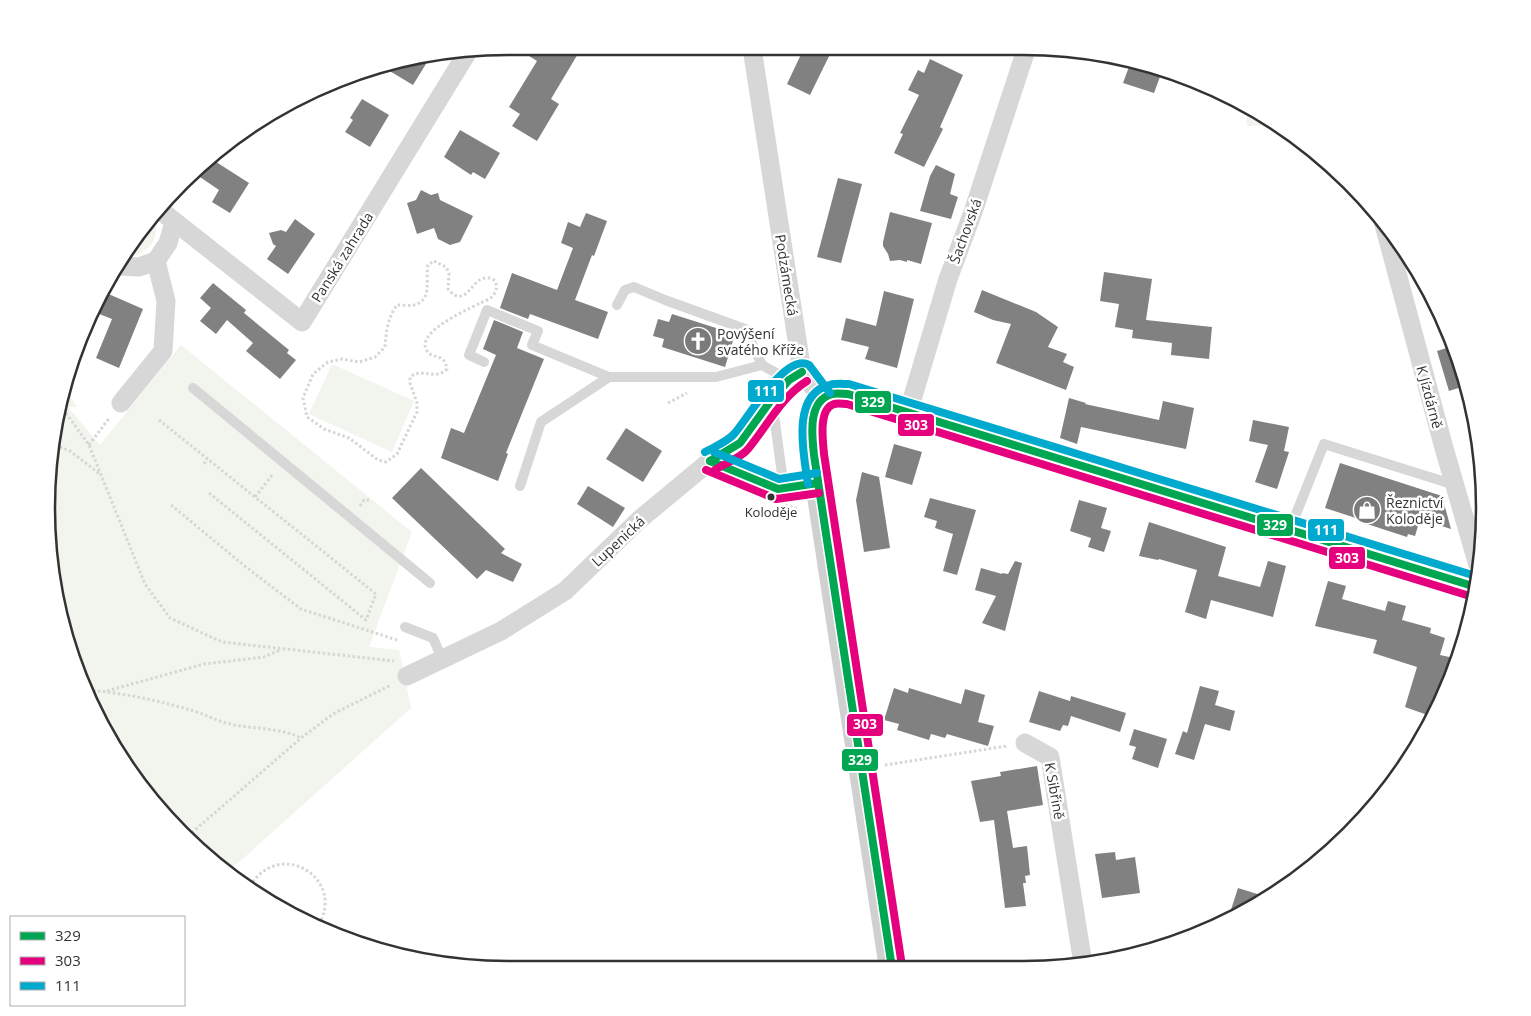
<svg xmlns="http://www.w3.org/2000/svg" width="1531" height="1016" viewBox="0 0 1531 1016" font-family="'Open Sans',sans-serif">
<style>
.green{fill:#f1f5ed}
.building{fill:#818181}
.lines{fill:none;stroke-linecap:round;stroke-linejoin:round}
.path{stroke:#d6d6d6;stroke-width:3;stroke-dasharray:2.5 2.5;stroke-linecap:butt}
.lane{stroke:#d7d7d7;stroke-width:10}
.street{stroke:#d7d7d7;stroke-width:19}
.secondary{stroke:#d0d0d0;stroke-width:26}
.bus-1-casing{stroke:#fff;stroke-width:11}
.bus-2-casing{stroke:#fff;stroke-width:11}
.bus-3-casing{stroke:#fff;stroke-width:11}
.bus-1{stroke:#00a651;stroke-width:8}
.bus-2{stroke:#e5007d;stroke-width:8}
.bus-3{stroke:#00a9ce;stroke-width:8}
.bus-dot{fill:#333;stroke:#fff;stroke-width:2}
.labels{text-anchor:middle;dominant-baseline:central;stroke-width:5;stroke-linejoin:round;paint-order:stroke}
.bus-label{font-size:13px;fill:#333;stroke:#fff}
.street-label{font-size:14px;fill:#333;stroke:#fff}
.poi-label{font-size:14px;fill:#333;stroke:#fff;text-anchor:start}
.rim{fill:none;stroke:#333;stroke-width:2.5}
.line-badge{stroke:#fff;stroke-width:2}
.badge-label{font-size:14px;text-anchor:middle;font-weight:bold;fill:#fff}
</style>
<rect width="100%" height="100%" fill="#fff"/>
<g class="green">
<path d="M1246,107l28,18 -27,1z"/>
<path d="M153,216c10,22 -6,41 -28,40l17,-29z"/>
<path d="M181,345l231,187 -43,115 30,3 12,58 -183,164 -25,-17 -95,-116 -46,-112 -15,-149 20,-87 10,16h-9l32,38z"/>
<path d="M332,364l82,37 -22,51 -83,-38z"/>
</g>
<g class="building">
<path d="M513,46l69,1 -31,52 8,5 -22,37 -25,-15 8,-12 -11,-7 28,-46z"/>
<path d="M804,48h29l-23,47 -23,-11z"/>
<path d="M429,59l-16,26 -30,-18 25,-4z"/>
<path d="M930,59l33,16 -23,52 3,2 -19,38 -30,-14 9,-19 -3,-1 19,-38 -11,-5 10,-20 6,3z"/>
<path d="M1130,64l31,10 -7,19 -31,-10z"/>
<path d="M362,99l27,16 -19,32 -25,-15 8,-12 -3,-2z"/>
<path d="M460,130l40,23 -15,26 -12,-7 -2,3 -27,-18z"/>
<path d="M213,160l36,23 -19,30 -18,-11 7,-12 -22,-15z"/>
<path d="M936,165l19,9 -5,20 8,3 -7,22 -31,-8 10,-35z"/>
<path d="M838,178l24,6 -21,79 -24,-6z"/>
<path d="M421,190l10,5 7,-2 2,7 33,16 -13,26 -10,3 -12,-6 -4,-11 -17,6 -10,-31 9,-3z"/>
<path d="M890,212l42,11 -11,41 -14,-4v2l-7,-2 -10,1 -2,-7 -5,-8v-4z"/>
<path d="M586,213l21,8 -13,35 -2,-1 -17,45 33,12 -10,27 -68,-25 -2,5 -28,-11 12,-35 45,17 16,-42 -12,-5 7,-21 12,5z"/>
<path d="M295,219l20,15 -27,40 -21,-15 9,-13 -3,-2 -4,-11 12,-3 5,2z"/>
<path d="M1104,272l48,7 -6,41 66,7 -3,32 -38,-4 1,-12 -40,-5 1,-8 -18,-3 4,-23 -19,-3z"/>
<path d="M213,283l33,27 -2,3 45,37 -2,3 9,7 -16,19 -34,-28 7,-8 -26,-23 -11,14 -16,-13 11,-13 -11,-10z"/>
<path d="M982,290l54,22 22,15 -10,20 19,7 -4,8 11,5 -8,23 -70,-27 15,-39 -18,-4 -19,-8z"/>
<path d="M884,291l30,8 -17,69 -32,-9 4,-12 -28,-7 5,-22 30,8z"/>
<path d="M104,292l39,17 -24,59 -23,-10 16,-39 -18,-7z"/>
<path d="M672,314l63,20 -10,33 -63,-20 2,-8 -11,-3 5,-17 11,3z"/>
<path d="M494,320l29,12 -6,16 27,11 -38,94 2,1 -10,27 -57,-23 10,-30 13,5 32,-78 -13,-6z"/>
<path d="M1453,346l15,39 -19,6 -12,-40z"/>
<path d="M1069,398l17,5 -1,1 74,16 4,-19 31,7 -8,41 -105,-22 -4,17 -17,-6z"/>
<path d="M1253,420l36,7 -5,24 5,1 -12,37 -22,-7 13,-37 -19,-4z"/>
<path d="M626,428l36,23 -19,31 -37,-23z"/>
<path d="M894,444l28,8 -10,33 -27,-8z"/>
<path d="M1340,463l102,33 9,33 -31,-10 -5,17 -7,-2 -1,3 -46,-15 1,-2 -37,-12z"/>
<path d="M421,468l84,81 -4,4 21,11 -9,18 -27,-12 -9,9 -85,-81z"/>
<path d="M862,472l17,5 11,71 -26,4 -8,-52z"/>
<path d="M588,486l37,22 -12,19 -36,-23z"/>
<path d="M930,498l46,12 -19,65 -14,-4 10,-37 -18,-6 2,-7 -13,-4z"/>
<path d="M1079,500l28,8 -6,20 10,3 -7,21 -16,-5 3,-9 -21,-7z"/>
<path d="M1149,522l77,25 -8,29 42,11 8,-26 18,5 -13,51 -62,-17 -5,19 -21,-7 12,-42 -38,-11 -1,1 -19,-4z"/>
<path d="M1015,561l7,2 -17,68 -23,-8 14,-27 -21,-6 6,-22 21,6v-1l6,1z"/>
<path d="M1328,581l18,5 -4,13 43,12 3,-10 18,5 -4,14 29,8 -1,5 15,5 -5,17 19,4 -26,58 -28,-10 12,-40 -44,-14 4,-13 -62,-14z"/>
<path d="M1200,686l19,5 -4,14 20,6 -5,20 -25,-7 -11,36 -19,-6 8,-23 4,2z"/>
<path d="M894,688l14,5 1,-5 52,16 4,-15 20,6 -7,27 16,4 -6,20 -41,-12 -2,4 -14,-4 -2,6 -32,-10 2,-6 -15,-4z"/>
<path d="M1039,691l31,10 1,-5 55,17 -6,19 -49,-16 -3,10 -5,-1 -3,6 -31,-9z"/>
<path d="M1134,729l33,10 -9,29 -26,-9 4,-12 -7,-2z"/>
<path d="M1037,766l6,39 -36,6 6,37 14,-2 3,29 -5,1 1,7h-3l3,23 -21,2 -11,-88 -14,2 -9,-41 30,-5 -1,-4z"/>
<path d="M1115,852l1,8 19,-3 5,36 -38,5 -7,-44z"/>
<path d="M1238,888l29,9 -40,25z"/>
</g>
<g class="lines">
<g class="path">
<path d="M434,261l12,6 3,6 -1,16c18,21 23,-10 37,-11 14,-2 15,14 4,21 -14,7 -72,31 -63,50 5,12 18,2 21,20 -11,12 -24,-2 -37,8v6l7,20v9l-20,42 -11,8 -8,-2 -29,-22 -25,-9 -17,-12 -4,-19 10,-24 15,-12 14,-3 17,3 16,-5 10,-10c1,-15 3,-30 12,-42 5,0 12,1 17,0 19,-5 11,-25 14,-40z"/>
<path d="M730,351l8,1"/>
<path d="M668,403l19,-10"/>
<path d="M63,409l26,36 56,139 25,34 52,24 172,19"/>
<path d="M159,420l96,77"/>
<path d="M55,445l15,6 31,24"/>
<path d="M89,445l21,-28"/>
<path d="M204,464l3,-5"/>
<path d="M209,493l157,127 10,-26 -121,-97 18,-23"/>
<path d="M171,505l75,62 55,42 96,31"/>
<path d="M785,505l13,4"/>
<path d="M360,506l4,-6h5"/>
<path d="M88,690c36,3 72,11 106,21 10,3 19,8 29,11 25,8 54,4 78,16"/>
<path d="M107,691l97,-27 60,-7 16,-7"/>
<path d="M885,765l122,-19"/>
<path d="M188,836l113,-98 32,-24 58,-29"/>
<path d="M250,886c30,-49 97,-7 68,40"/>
</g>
<g class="lane">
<path d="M617,305l8,-15 9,-3 31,13 80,29 17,36"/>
<path d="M484,362l-15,-7 18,-45 51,21 -6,14 77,32h107l46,-12 27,15"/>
<path d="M193,388l237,195"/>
<path d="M772,400l12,89"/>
<path d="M710,461l68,28 40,-6"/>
<path d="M520,486l21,-64 68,-45"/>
<path d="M1290,529l34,-85 131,41"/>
<path d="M405,627l28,11 7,16 5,4"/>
</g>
<g class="street">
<path d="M752,48l50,324 20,27"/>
<path d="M160,210l142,112 165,-269"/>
<path d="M1383,221l61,227 36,124"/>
<path d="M119,266l20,1 17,-6"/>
<path d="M121,403l42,-52 3,-50 -10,-40 12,-18 6,-21"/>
<path d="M908,413l40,-134 25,-67 53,-162"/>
<path d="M407,676l94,-45 64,-40 74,-71 71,-59 30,-18 32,-44 17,-19 13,-8"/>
<path d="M1025,743l25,14 33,207"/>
</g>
<path class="secondary" d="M892,968l-74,-485c-3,-30 -22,-97 30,-89l628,193"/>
<g class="bus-1-casing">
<g id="bus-1">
<path d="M710,461l30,-18 32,-44 17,-19 13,-8"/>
<path d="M710,461l68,28 40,-6"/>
<path d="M892,968l-78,-513c-2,-19 -7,-54 18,-61 4,-1 11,0 16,0l628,193"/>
</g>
</g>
<g class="bus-2-casing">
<g id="bus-2">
<path d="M706,470l70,29 43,-6"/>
<path d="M715,470c10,-7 26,-12 33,-21 20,-24 33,-52 59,-68"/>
<path d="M902,966l-78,-512c-1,-13 -6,-45 10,-50 4,-1 9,0 13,0l626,193"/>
</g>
</g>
<g class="bus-3-casing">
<g id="bus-3">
<path d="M705,452c9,-5 22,-10 29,-18 13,-14 52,-83 75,-69l21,28"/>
<path d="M714,452l65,27 38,-6"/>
<path d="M808,484c-4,-28 -18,-90 22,-99 5,-2 13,-1 19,-1l630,193"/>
</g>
</g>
<use href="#bus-1" class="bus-1"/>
<use href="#bus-2" class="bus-2"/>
<use href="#bus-3" class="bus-3"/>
</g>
<defs>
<g id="church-disc" transform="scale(1.4375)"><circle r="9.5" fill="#7a7a7a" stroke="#fff"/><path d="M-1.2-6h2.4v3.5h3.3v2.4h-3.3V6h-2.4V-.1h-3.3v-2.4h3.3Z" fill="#fff"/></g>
<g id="shop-disc" transform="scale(1.4375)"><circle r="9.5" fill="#7a7a7a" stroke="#fff"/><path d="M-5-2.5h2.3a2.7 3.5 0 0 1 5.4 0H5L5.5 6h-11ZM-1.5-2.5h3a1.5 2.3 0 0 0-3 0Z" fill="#fff"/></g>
</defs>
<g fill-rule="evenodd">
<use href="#church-disc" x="698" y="341"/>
<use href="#shop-disc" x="1367" y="510"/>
</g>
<circle class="bus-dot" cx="771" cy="497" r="4.5"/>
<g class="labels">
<g class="bus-label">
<text x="771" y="512">Koloděje</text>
</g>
<g class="street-label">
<text transform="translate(965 231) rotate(-70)">Šachovská</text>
<text transform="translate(342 257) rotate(-58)">Panská zahrada</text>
<text transform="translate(787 275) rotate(81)">Podzámecká</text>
<text transform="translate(1430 397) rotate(75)">K Jízdárně</text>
<text transform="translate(618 541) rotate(-43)">Lupenická</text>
<text transform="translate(1055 791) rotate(80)">K Sibřině</text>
</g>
<g class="poi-label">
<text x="717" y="333">Povýšení<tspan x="717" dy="16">svatého Kříže</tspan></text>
<text x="1386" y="502">Řeznictví<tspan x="1386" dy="16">Koloděje</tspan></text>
</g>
</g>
<path d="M0 0H1531V1016H0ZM508 55H1023A453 453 0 0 1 1476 508V508A453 453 0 0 1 1023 961H508A453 453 0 0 1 55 508V508A453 453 0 0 1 508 55Z" fill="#fff" fill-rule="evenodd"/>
<path class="rim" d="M508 55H1023A453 453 0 0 1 1476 508V508A453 453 0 0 1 1023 961H508A453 453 0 0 1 55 508V508A453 453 0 0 1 508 55Z"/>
<g class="line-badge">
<rect x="747" y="379" width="38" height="24" rx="5" fill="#00a9ce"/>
<rect x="854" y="390" width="38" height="24" rx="5" fill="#00a651"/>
<rect x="897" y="413" width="38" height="24" rx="5" fill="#e5007d"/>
<rect x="1256" y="513" width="38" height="24" rx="5" fill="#00a651"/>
<rect x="1307" y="518" width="38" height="24" rx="5" fill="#00a9ce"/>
<rect x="1328" y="546" width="38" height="24" rx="5" fill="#e5007d"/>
<rect x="846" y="713" width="38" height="24" rx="5" fill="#e5007d"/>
<rect x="841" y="748" width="38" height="24" rx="5" fill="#00a651"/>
</g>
<g class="badge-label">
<text x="766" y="396">111</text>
<text x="873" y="407">329</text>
<text x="916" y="430">303</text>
<text x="1275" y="530">329</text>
<text x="1326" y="535">111</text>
<text x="1347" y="563">303</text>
<text x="865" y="729">303</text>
<text x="860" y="765">329</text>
</g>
<rect x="10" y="916" width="175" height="90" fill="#ffffff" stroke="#adadad"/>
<rect x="20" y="932" width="25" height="8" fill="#00a651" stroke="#adadad"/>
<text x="55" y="941" font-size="15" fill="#333333">329</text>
<rect x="20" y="957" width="25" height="8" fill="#e5007d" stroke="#adadad"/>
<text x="55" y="966" font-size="15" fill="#333333">303</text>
<rect x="20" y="982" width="25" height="8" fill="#00a9ce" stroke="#adadad"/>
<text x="55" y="991" font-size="15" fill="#333333">111</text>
</svg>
